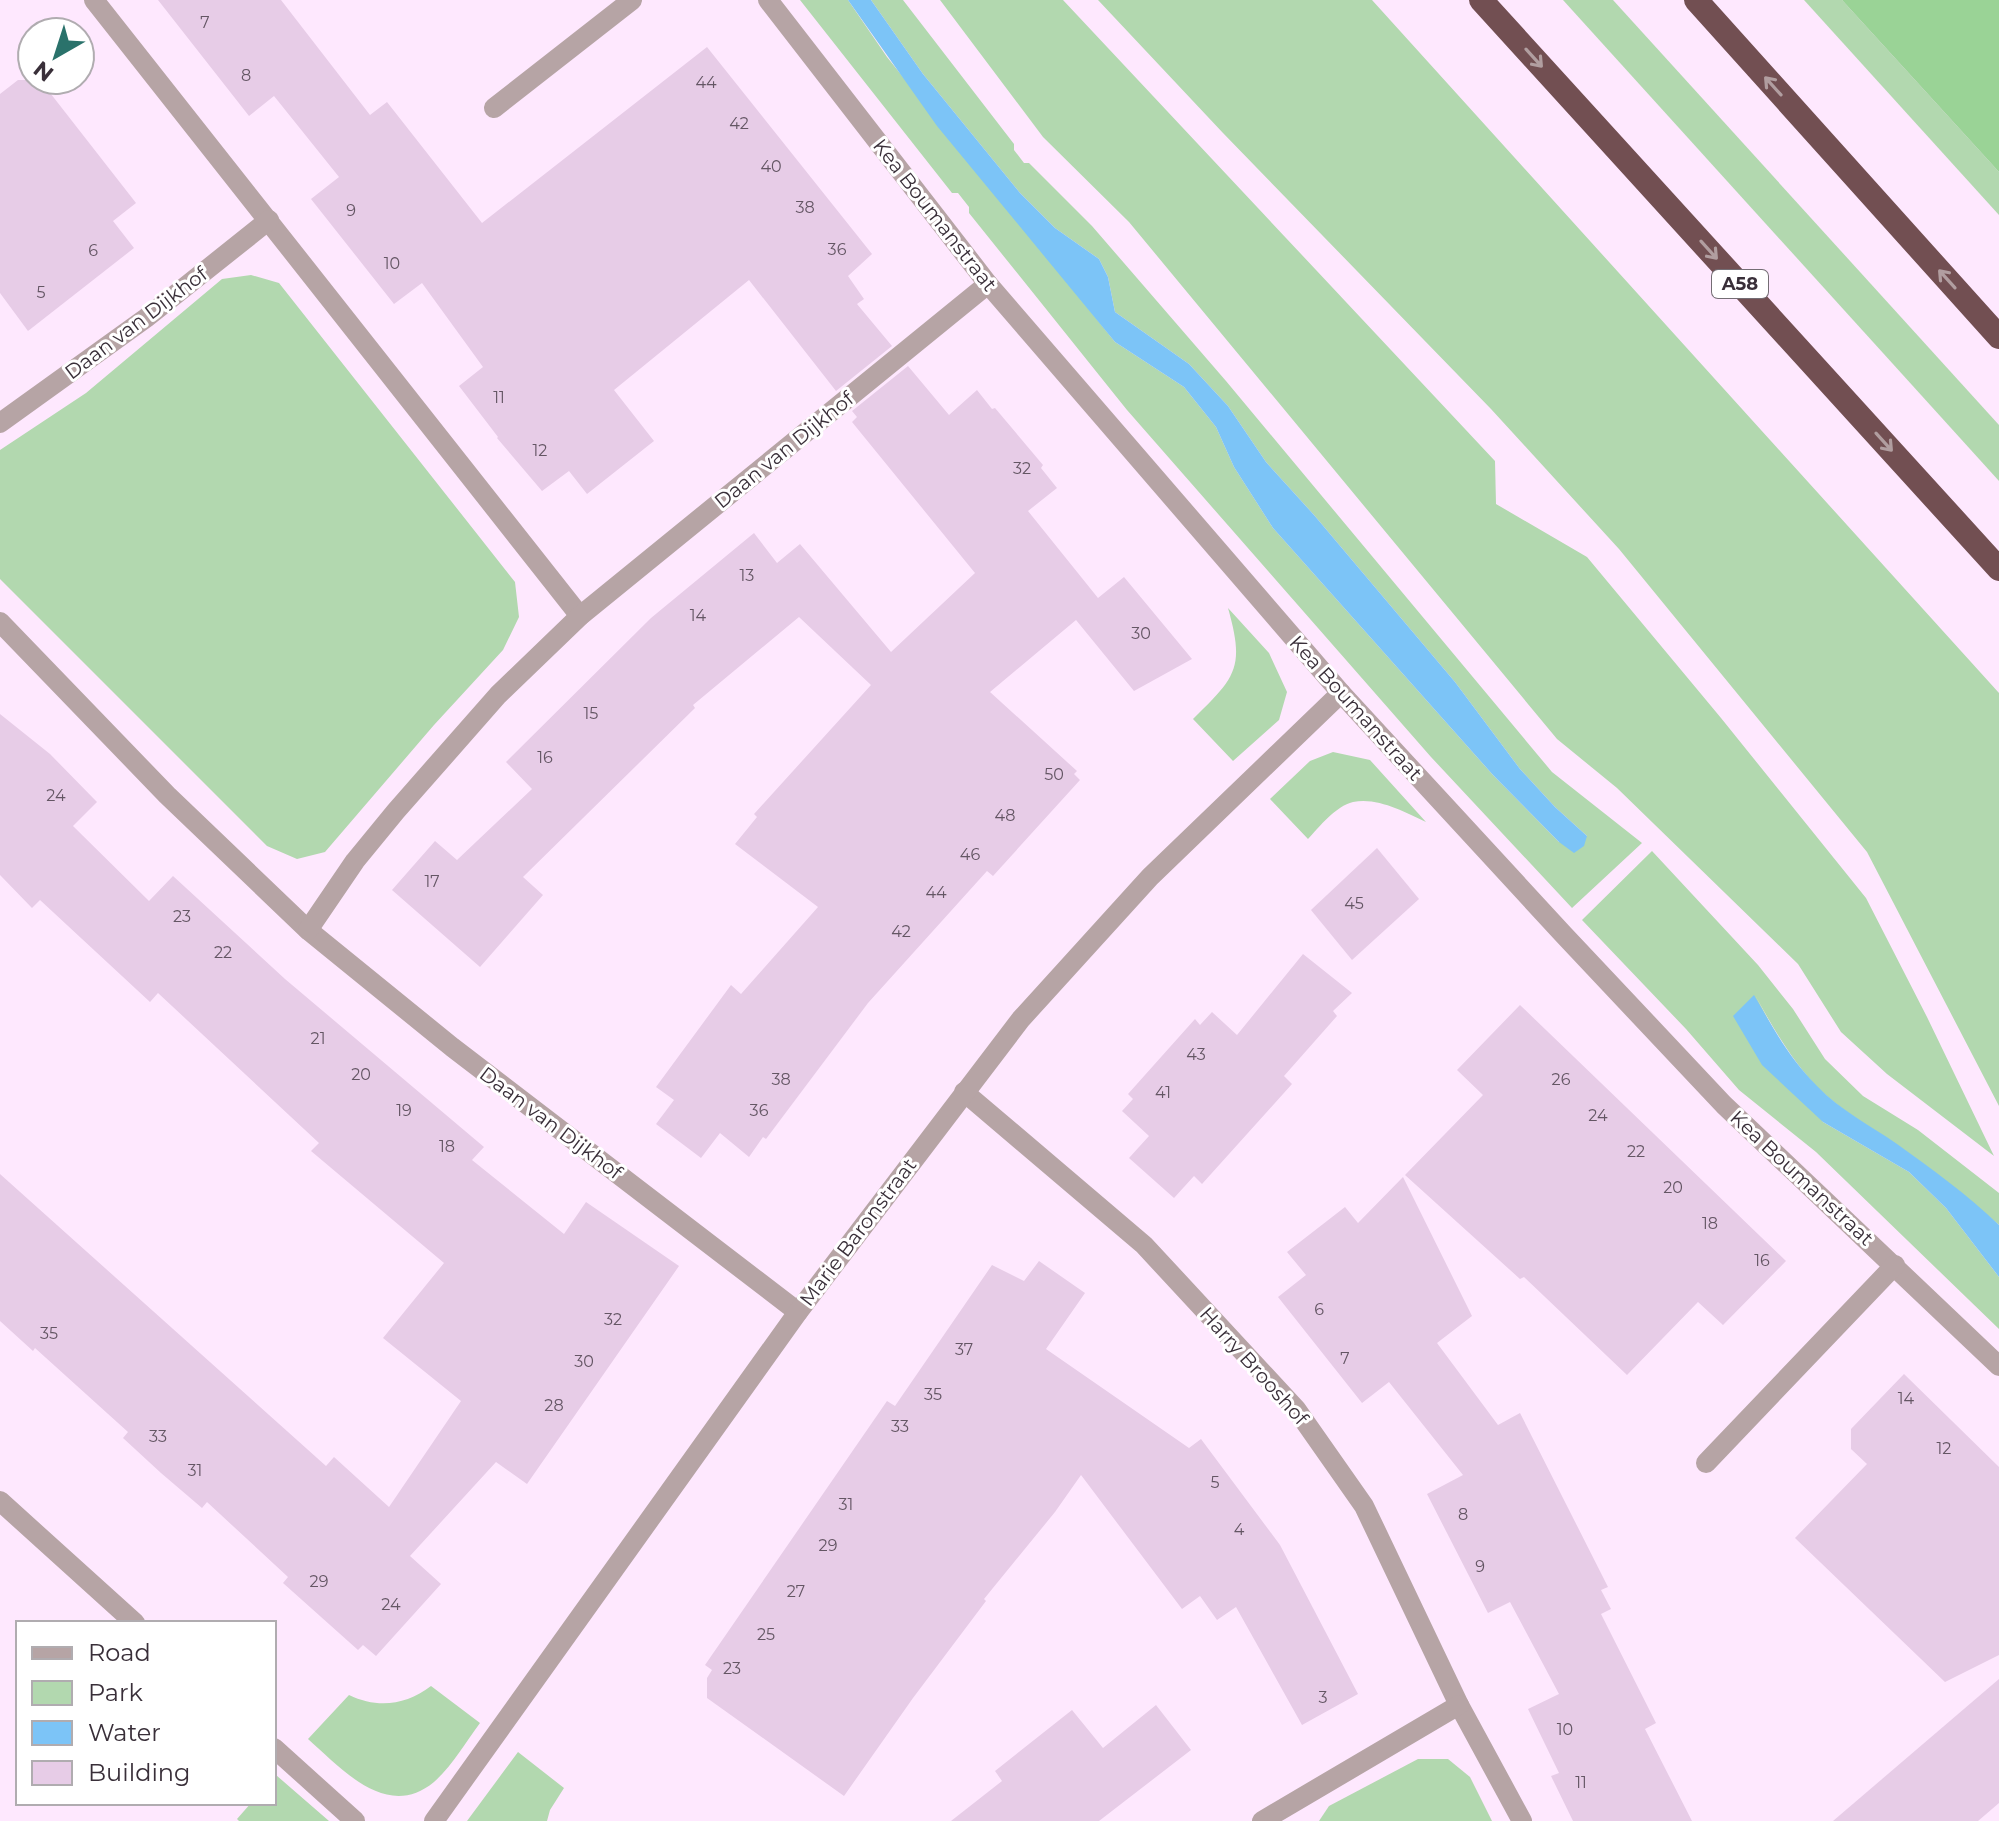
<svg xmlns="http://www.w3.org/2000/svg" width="1999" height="1821" viewBox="0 0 1999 1821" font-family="Montserrat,sans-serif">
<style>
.green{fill:#b2d8af}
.forest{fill:#9ad396}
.water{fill:#7cc4f7}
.building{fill:#e7cce7}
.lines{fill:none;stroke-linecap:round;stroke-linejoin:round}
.minor{stroke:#b6a4a5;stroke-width:20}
.highway{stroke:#724f52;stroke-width:24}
.oneway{stroke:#b19ea0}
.labels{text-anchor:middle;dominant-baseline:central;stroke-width:6;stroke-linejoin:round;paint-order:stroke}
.number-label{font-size:16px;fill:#645664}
.shield{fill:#fff;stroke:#746d74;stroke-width:2}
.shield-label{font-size:18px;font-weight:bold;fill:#392f39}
.street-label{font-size:20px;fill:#392f39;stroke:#fff}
</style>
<rect width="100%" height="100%" fill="#fee8fe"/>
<g class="green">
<path d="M800,0h48l39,57 228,285 69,45 32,40 18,40 39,61 220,247 66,67 28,-6 -32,-29 -35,-38 -65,-87 -141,-167 -48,-53 -38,-56 -39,-42 -74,-52 -7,-35 -9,-18 -44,-31 -35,-35 -97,-119 -52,-74h32l111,144v6l10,13h5l63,63 134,155 326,391 90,71 -70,65 -141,-151 -304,-347 -158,-197v-6l-11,-14h-6z"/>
<path d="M940,0h123l432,461 1,43 91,53 134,161 145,180 61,119 67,139 -107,-82 -46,-42 -43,-68 -181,-176 -60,-49 -428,-517 -86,-85z"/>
<path d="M1098,0h274l627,693v413l-132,-254 -248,-303 -128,-140 -268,-276z"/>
<path d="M1563,0h50l386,425v56z"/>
<path d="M1804,0h38l157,172v43z"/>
<path d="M251,275l28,8 236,299 4,35 -16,33 -69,75 -109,127 -28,7 -30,-13 -267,-267v-129l86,-57 136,-114z"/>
<path d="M1228,608l41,45 18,39 -8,28 -46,41 -40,-42c43,-42 52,-51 35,-111z"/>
<path d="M1333,752l37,8 56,62c-22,-10 -48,-25 -73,-20 -17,4 -34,25 -45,37l-38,-40 40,-38z"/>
<path d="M1652,851l106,114 35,44 32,50 38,37 55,34 81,63v32c-33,-28 -66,-55 -102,-80 -27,-19 -56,-34 -80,-58 -26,-28 -44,-59 -62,-92l68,127 86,50 37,36 53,69v52l-183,-177 -77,-62 -53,-61 -104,-109z"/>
<path d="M431,1686l49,37c-14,19 -28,43 -46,59 -47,39 -92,-13 -126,-43l41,-44c29,14 57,10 82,-9z"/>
<path d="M518,1752l46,36 -14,22 -3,11h-80z"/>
<path d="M1418,1759h30l22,18 22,44h-173l10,-15z"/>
<path d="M276,1775l53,46h-90l-2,-2 14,-16h23v-25z"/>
</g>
<path class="forest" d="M1842,0h157v172z"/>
<g class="water">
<path d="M848,0h23l52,74 97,119 35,35 44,31 9,18 7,35 74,52 39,42 38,56 48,53 141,167 65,87 35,38 32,29 -3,10 -10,7 -15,-11 -66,-67 -220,-247 -39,-61 -18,-40 -32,-40 -69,-45 -178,-216z"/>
<path d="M1754,995c19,33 36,64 63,91 24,25 53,39 80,58 35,25 71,51 102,81v52l-53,-69 -37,-36 -86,-50 -61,-57 -29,-49z"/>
</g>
<g class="building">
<path d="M158,0h123l89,115 17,-13 95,121 225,-176 165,207 -24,22 16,23 -7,5 35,42 -56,45 -87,-111 -135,110 40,51 -67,53 -18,-23 -27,20 -45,-53 1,-1 -39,-51 24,-19 -61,-84 -28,21 -83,-105 28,-22 -65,-81 -25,20z"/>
<path d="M18,80h22l96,123 -23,18 21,27 -106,83 -28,-38v-199z"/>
<path d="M908,366l41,49 28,-25 15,19 3,-1 48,57 -2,3 16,20 -29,23 70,87 26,-21 68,82 -58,32 -58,-71 -86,72 87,79 -3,3 6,6 -87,96 -6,-5 -119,132 -102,136 -3,-2 -14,20 -29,-24 -19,25 -45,-34 18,-24 -18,-13 75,-102 10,9 77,-87 -83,-63 22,-27 -3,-3 117,-129 -72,-68 -106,88 2,3 -172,169 20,18 -63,72 -88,-77 43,-49 22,19 75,-71 -26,-27 145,-144 103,-85 23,30 23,-19 91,108 84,-79 -123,-151 5,-5 -5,-6z"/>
<path d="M0,714l50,40 47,48 -24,24 76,75 24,-25 112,103 199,168 -12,13 92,74 22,-32 93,64 -152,218 -31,-22 -86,94 31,28 -65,72 -13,-11 -5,5 -75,-67 5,-6 -81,-75 -5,6 -41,-35 -38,-35 5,-6 -93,-84 -2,3 -33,-30v-147l326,292 8,-9 55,50 72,-106 -78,-63 61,-75 -133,-112 8,-8 -161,-150 -8,9 -110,-102 -8,8 -32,-33z"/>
<path d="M1377,848l42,51 -67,61 -41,-50z"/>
<path d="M1303,954l49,39 -19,18 4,5 -53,60 8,8 -90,100 -8,-8 -20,22 -45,-40 20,-22 -27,-25 11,-12 -5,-5 67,-75 5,6 12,-13 25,23z"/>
<path d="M1520,1005l266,256 -63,64 -25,-23 -71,73 -103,-98 -4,2 -115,-104 78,-80 -26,-25z"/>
<path d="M1403,1177l69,139 -35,27 61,82 22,-12 88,174 -7,3 10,19 -10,5 55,109 -11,6 47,92h-119l-22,-45 8,-3 -31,-64 31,-15 -49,-92 -22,11 -61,-119 36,-19 -74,-93 -27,21 -84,-106 28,-22 -19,-23 58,-45 13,16z"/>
<path d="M1039,1261l46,32 -39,56 143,99 12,-9 79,106 78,149 -56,31 -66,-118 -19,13 -17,-24 -18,13 -101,-134 -26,37 -71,87 2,2 -73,97 -69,98 -137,-98v-20l5,-8 -7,-5 182,-264 8,5 97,-141 32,16z"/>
<path d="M1904,1374l95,93v188l-54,27 -150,-144 72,-74 -16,-15v-20z"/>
<path d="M1999,1679v124l-21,18h-145z"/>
<path d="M1156,1705l35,45 -92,71h-148l51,-40 -7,-10 77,-61 31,38z"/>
</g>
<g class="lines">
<g class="minor">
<path d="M94,0l486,616"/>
<path d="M768,0l220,284 353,409 222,241 161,171 275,261"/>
<path d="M494,108l138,-108"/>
<path d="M0,423l146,-105 123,-98"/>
<path d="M0,622l167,173 141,135 144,117 346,265"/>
<path d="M308,930l47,-69 41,-50 102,-116 82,-79 408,-332"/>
<path d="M964,1092l180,153 152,164 68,97 95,199 63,116"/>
<path d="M1706,1463l189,-198"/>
<path d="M0,1501l135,122"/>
<path d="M274,1748l81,73"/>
<path d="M434,1821l364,-509 223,-293 129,-142 191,-184"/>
<path d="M1262,1821l197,-116"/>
</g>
<g class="highway">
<path d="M1481,0l518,569"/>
<path d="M1696,0l303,337"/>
</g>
</g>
<defs><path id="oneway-shaft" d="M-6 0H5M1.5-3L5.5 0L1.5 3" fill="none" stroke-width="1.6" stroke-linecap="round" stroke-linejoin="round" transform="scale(2)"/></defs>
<g class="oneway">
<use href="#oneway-shaft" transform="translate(1534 58) rotate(48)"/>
<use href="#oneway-shaft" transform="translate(1773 86) rotate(-132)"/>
<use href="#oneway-shaft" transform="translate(1709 250) rotate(48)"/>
<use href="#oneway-shaft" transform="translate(1947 279) rotate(-132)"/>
<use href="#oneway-shaft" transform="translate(1884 442) rotate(48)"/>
</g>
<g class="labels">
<g class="number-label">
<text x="205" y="22">7</text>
<text x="246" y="75">8</text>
<text x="706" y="82">44</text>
<text x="739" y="123">42</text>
<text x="771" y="166">40</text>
<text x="805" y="207">38</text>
<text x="351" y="210">9</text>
<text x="837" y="249">36</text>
<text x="93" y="250">6</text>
<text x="392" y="263">10</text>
<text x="41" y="292">5</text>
<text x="499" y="397">11</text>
<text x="540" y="450">12</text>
<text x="1022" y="468">32</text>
<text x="747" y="575">13</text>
<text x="698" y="615">14</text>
<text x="1141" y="633">30</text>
<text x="591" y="713">15</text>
<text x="545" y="757">16</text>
<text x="1054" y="774">50</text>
<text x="56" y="795">24</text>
<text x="1005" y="815">48</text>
<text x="970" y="854">46</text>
<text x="432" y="881">17</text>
<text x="936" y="892">44</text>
<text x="1354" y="903">45</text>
<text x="182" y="916">23</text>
<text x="901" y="931">42</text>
<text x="223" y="952">22</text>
<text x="318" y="1038">21</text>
<text x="1196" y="1054">43</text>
<text x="361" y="1074">20</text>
<text x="781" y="1079">38</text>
<text x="1561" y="1079">26</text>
<text x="1163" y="1092">41</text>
<text x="404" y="1110">19</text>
<text x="759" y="1110">36</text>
<text x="1598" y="1115">24</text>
<text x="447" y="1146">18</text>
<text x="1636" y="1151">22</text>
<text x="1673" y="1187">20</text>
<text x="1710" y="1223">18</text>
<text x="1762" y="1260">16</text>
<text x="1319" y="1309">6</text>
<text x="613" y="1319">32</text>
<text x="49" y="1333">35</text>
<text x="964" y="1349">37</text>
<text x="1345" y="1358">7</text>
<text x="584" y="1361">30</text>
<text x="933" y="1394">35</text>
<text x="1906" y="1398">14</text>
<text x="554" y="1405">28</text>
<text x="900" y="1426">33</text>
<text x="158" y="1436">33</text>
<text x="1944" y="1448">12</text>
<text x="195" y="1470">31</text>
<text x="1215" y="1482">5</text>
<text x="846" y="1504">31</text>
<text x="1463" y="1514">8</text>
<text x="1239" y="1529">4</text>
<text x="828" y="1545">29</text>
<text x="1480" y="1566">9</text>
<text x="319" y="1581">29</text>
<text x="796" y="1591">27</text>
<text x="391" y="1604">24</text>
<text x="766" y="1634">25</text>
<text x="732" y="1668">23</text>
<text x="1323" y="1697">3</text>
<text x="1565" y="1729">10</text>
<text x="1581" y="1782">11</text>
</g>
<rect class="shield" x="1712" y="270" width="56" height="28" rx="6"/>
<g class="shield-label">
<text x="1740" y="284">A58</text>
</g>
<g class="street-label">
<text transform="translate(935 215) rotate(52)">Kea Boumanstraat</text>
<text transform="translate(136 323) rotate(-37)">Daan van Dijkhof</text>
<text transform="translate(784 450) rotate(-39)">Daan van Dijkhof</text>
<text transform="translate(1356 708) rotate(48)">Kea Boumanstraat</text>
<text transform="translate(551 1123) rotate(37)">Daan van Dijkhof</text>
<text transform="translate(1802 1178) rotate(43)">Kea Boumanstraat</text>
<text transform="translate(858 1232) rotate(-53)">Marie Baronstraat</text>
<text transform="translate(1254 1366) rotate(48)">Harry Brooshof</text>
</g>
</g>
<rect x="16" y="1621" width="260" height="184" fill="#ffffff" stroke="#b0acb0" stroke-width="2"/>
<rect x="32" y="1647" width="40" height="12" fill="#b6a4a5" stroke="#b0acb0" stroke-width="2"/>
<text x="88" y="1661" font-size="24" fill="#392f39">Road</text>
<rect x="32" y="1681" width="40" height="24" fill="#b2d8af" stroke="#b0acb0" stroke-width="2"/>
<text x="88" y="1701" font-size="24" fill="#392f39">Park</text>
<rect x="32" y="1721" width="40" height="24" fill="#7cc4f7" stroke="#b0acb0" stroke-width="2"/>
<text x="88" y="1741" font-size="24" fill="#392f39">Water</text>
<rect x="32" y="1761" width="40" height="24" fill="#e7cce7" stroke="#b0acb0" stroke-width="2"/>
<text x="88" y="1781" font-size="24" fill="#392f39">Building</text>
<g transform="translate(56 56) rotate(219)"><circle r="38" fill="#ffffff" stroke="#b0acb0" stroke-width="2"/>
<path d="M0-6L14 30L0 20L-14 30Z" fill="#2a726b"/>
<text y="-12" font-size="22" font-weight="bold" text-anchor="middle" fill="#392f39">N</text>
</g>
</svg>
